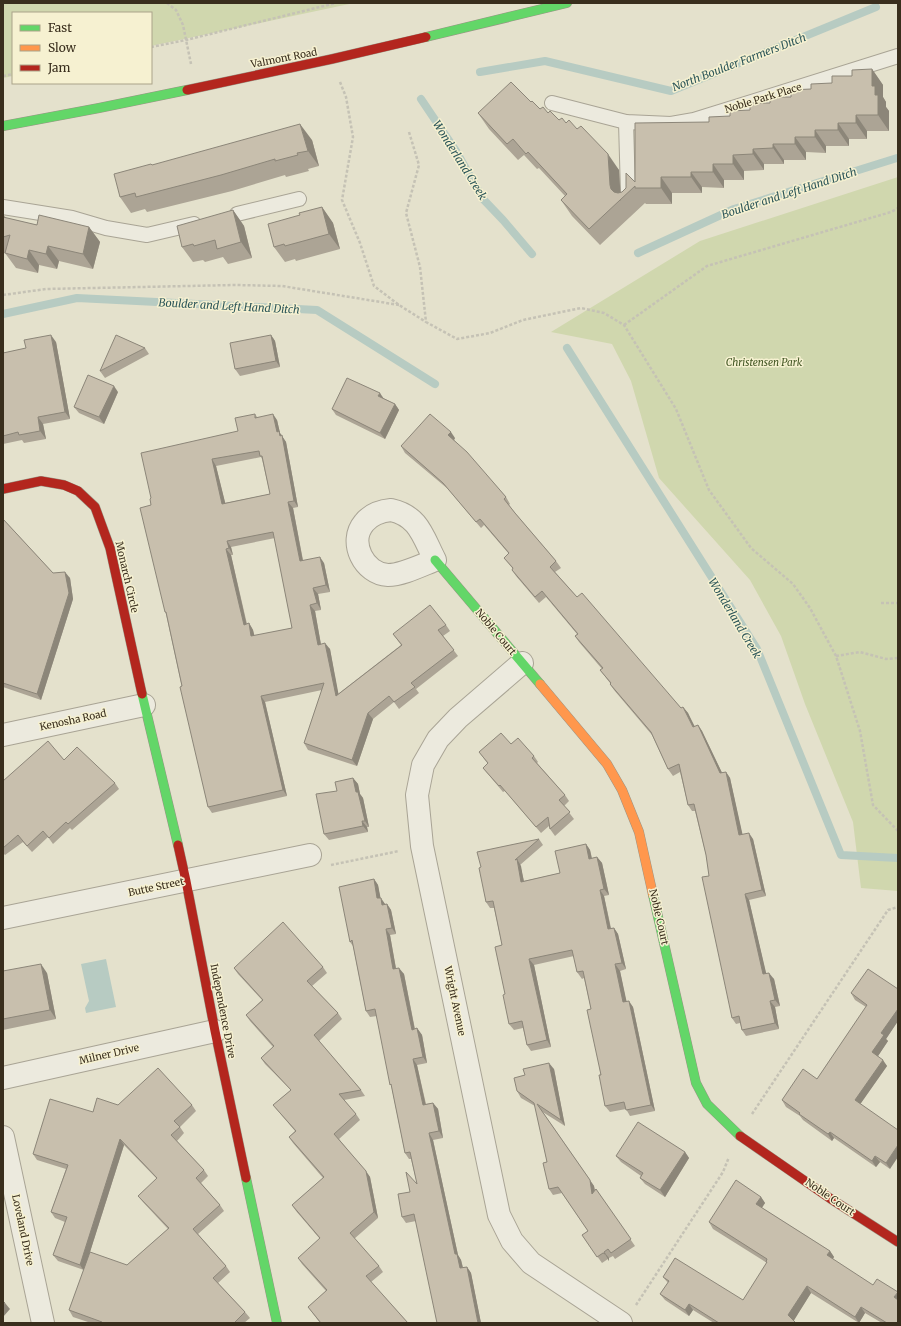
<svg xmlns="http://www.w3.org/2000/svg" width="901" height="1326" viewBox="0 0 901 1326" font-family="Merriweather,serif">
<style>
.green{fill:#d0d7ae}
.water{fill:#b7cbc2}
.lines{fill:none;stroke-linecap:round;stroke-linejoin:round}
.stream{stroke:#b7cbc2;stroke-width:8}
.lane-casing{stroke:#a9a495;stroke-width:16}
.street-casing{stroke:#a9a495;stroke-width:24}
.fast-casing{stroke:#999485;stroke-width:10}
.slow-casing{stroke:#999485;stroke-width:10}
.jam-casing{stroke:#999485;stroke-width:10}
.path{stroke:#c5c2b5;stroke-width:2.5;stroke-dasharray:3 2;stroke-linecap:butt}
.lane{stroke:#eceade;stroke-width:14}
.street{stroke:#eceade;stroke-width:22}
.fast{stroke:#63d668;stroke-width:9}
.slow{stroke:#ff974d;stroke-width:9}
.jam{stroke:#b3261e;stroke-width:9}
.wall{fill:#aca495;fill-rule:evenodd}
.shaded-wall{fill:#8c8679}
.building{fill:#c8bfad;stroke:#8c8679;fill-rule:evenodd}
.labels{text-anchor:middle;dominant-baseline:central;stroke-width:3;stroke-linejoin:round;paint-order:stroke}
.street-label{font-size:10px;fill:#392e1d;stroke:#f6f1d1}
.park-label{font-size:10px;font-style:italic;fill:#425623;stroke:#f6f1d1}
.water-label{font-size:11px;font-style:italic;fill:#2c5659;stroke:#f6f1d1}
</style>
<rect width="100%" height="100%" fill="#e4e1cc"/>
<g class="green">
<path d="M3,3h351l-203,43v-33h-138v63l-10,2z"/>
<path d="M898,177v714l-37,-3 -8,-66 -48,-118 -24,-68 -31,-56 -91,-102 -28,-97 -19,-37 -61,-12 149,-91z"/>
</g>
<path class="water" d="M106,959l10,48 -30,6 -1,-5 4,-7 -8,-37z"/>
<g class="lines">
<g class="stream">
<path d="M480,72l65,-11 126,30 205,-84"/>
<path d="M421,99l35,52 27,48 20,21 29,34"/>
<path d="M638,253l96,-44 163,-51"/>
<path d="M3,314l74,-16 240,12 118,74"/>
<path d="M567,348l190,301 84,206 57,3"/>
</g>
<g class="lane-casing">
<g id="lane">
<path d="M552,103l74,19 45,2 23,-4 204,-64"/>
<path d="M626,122l2,71"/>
<path d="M3,207l69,11 34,10 41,7 47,-11"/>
<path d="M237,214l62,-15"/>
</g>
</g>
<g class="street-casing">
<g id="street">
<path d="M391,510c28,6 32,27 44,50 -13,5 -33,15 -47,15 -24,-1 -40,-33 -24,-52 7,-9 17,-12 27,-13z"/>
<path d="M522,663l-64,55 -20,21 -15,26 -6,30 5,51 77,369 13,26 19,22 90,60"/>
<path d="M3,735l141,-30"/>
<path d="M3,918l307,-63"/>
<path d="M3,1078l212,-47"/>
<path d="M3,1137l40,186"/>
</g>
</g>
<g class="fast-casing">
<g id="fast">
<path d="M426,37l141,-34"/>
<path d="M3,126l96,-18 88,-18"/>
<path d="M435,560l105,124"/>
<path d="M142,694l36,151"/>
<path d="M653,895l43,188 11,21 33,32"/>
<path d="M246,1178l31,145"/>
</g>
</g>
<g class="slow-casing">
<path id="slow" d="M540,684l67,80 15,26 17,42 14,63"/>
</g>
<g class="jam-casing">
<g id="jam">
<path d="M187,90l145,-31 94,-22"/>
<path d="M3,489l38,-8 23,4 14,6 17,16 15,41 32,146"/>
<path d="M178,845l8,36 29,150 31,147"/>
<path d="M740,1136l91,63 67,43"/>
</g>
</g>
<g class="path">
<path d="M167,3l9,7 7,15 8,39"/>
<path d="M151,47l35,-7 150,-37"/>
<path d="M3,76l10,-2"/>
<path d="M340,82l6,15 7,40 -11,63 18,43 14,43 25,19 27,17"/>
<path d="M409,132l10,33 -13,48 14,54 6,55 31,17 33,-6 33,-13 58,-12 23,5 20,12 52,84 33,81 42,58 42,36 17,24 26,48 24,75 13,74 25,26"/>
<path d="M3,295l43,-6 189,-4 47,1 117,19"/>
<path d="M624,325l83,-59 184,-54 7,-4"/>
<path d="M881,603h17"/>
<path d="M836,656l24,-4 26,7 12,-1"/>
<path d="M331,865l68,-14"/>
<path d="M752,1114l136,-204 10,-3"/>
<path d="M636,1305l87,-133 6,-15"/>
</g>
<use href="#lane" class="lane"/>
<use href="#street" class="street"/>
<use href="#fast" class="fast"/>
<use href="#slow" class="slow"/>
<use href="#jam" class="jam"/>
</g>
<g class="wall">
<path d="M872,69l11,16v12l3,5v5l3,4v20h-22v8h-18v7h-23v7l-20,-1v8h-22v4h-20v6l-20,1v9h-20v8l-22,-1v6h-30v11h-26l-1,-1 -45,42 -28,-29 -11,-16 4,-4 -26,-28 -2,1 -13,-14 -6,5 -29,-31 -11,-16 53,-11 9,7 8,4 11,7 7,3 11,6 42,41 1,22h2l13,-10 74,-60 41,-12 20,-7 21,-6 20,-8 21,-6z"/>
<path d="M312,140l7,26 -11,3 1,2 -23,6 -1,-2 -53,16 -85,21 -2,-3 -14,4 -11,-16 32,-32z"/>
<path d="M322,207l11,16 7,26 -44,12 -1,-2 -10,3 -11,-15 26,-32z"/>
<path d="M233,210l11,16 8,32 -24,6 -5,-7 -18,5 -2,-2 -10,2 -11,-15z"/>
<path d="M3,214l3,4 31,7 52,2 11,15 -7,27 -34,-8 -2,8 -18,-4 -1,8 -22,-5 -11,-15 -2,1z"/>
<path d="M271,335l4,6 5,26 -40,9 -5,-7z"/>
<path d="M56,342l14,77 -27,5 3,15 -22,4 -2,-3 -19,4v-91z"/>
<path d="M145,348l4,6 -44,24 -5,-7z"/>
<path d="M118,392l-14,32 -25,-11 -5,-6z"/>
<path d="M383,398l12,6 4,6 -14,29 -49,-24 -4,-6z"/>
<path d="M255,414l2,3 20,3 3,13 6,9 12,65 -5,1 10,52 21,3 6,29 -12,2 3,16 -6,1 6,33 9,5 8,45 63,-49 -8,-11 53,-9 4,6 -7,5 15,20 -42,33 3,4 -20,16 -5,-7 -21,17 -16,47 -49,-16 -4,-7 18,-53 -57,12 22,94 -75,17 -4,-6 -42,-193 -1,-2 -14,-107v-7l87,-67zM261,457l1,2 8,35 -45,9 -9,-37zM275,538l17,90 -38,8 -1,-6 -4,-7 -2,1 -16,-69h2l-2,-8z"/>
<path d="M455,438l-1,2 52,57 4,7 -1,1 6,8 41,48 5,7 -6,4 22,25 104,111 2,-1 5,6 6,14 4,-2 4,6 20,42 4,-1 4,6 12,56 11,5 13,57 -17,4 17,74 8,5 6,27 -5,1 4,22 -33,7 -4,-6 -2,-7 -4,1 -4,-6 -26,-163 -11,-44h-3l-4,-6 -8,-33 -7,4 -5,-7 -16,-34 -38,-45 -4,-6v-1l-10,-13 2,-1 -23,-27 -4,-6 2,-2 -31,-37 -7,6 -23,-27 -4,-6 1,-1 -9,-11 5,-4 -25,-29 -3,3 -33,-39 -43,-36 -4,-7z"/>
<path d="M3,519l50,54 17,5 3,21 -32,101 -38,-13z"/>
<path d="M511,744l23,12 4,6 -1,1 28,32 4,6 -5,5 10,13 -19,17 -5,-7 -1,-3 -8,7 -36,-42 -2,1 -20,-24 5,-4 -9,-12z"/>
<path d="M64,760l51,23 4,6 -47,41 -2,-2 -17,16 -5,-7 -16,15 -9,-10 -18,13 -2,-2v-72z"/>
<path d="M353,778l5,6 2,10 3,4 6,29h-2l1,5 -39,8 -5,-6 13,-43z"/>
<path d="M539,839l4,6 -23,20 4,16 36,-8 26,-29 4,6 2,8 5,-1 5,6 7,32 -5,1 7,32h3l4,6 8,35 -6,2 6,30 7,6 22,104 -25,5 -4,-7 -16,3 -5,-6 -14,-97 -7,-31 -2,1 -5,-7 -3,-16 -40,9 17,82 -20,4 -4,-6 -4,-17 -9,2 -5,-6 -4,-30 -3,-49 -8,-37h-4l-4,-6 -5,-35z"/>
<path d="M374,879l4,6 2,13 5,6h2l4,6 5,24 -6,1 6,33 8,6 11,55 2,-1 5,7 5,28 -10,2 9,39 7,-1 5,6 5,29 -10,2 25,115 3,5 2,7h4l4,6 10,50 -65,-102 -10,2 -4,-6 8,-25 7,-8 -6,-25h-2l-4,-6 -28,-137 -7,1 -4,-6 -13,-65 -3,-4z"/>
<path d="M323,967l4,6 -15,13 26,27 4,6 -23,22 42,49 4,6 -21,4 12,14 4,6 -21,19 31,38 8,41 -24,21 25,27 4,6 -12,10 37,41h-88l-12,-16 18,-16 -24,-27 -4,-6 22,-19 -24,-28 -4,-6 31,-27 -30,-35 -4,-6 6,-6 -17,-20 -5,-6 18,-15 -26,-26 -4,-6 12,-11 -23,-26 -4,-6 16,-15 -24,-26 -4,-6z"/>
<path d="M3,971l44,2 9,46 -53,11z"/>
<path d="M898,989v32l-12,18 2,2 -10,15 9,10 -27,38 30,65 -10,-7 -4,5 -42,-29 -2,3 -29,-21 -3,-4 -14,-9 -4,-7 35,-21 49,-72 -11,-7 -4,-7z"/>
<path d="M554,1069l11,57 -24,-15 53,75 1,4 1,-1 39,57 -20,13 -2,-3 -4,2v3l-1,-2 -6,4 -20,-28 6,-4 -26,-38 -9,2 -4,-6 -2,-27 -12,-56 -14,-8 -4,-7z"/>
<path d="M118,1105h74l4,6 -16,16 4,6 -7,8 27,29 4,6 -7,7 19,22 4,6 -26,23 28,32 4,6 -12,11 27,29 5,6 -6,5h-153l-18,-6 -4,-7 15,-40 -26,-9 -5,-6 12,-33 -10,-4 -4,-6 15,-43 -29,-9 -4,-6 60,-42zM124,1145l33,34 -19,17 5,6 25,27 -41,36 -39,-7z"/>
<path d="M685,1152l4,6 -24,39 -20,-13 -5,-6 1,-2 -20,-14 -5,-6z"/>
<path d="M761,1197l4,6 -3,5 68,43 4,6 -1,2 65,64h-16l-17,-10 -6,10 -48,-30 -18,28 3,2h-82l-21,-13 -4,6 -24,-16 -5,-6 8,-11 -5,-6 80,23 24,-37 -54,-34 -4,-7z"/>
</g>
<g class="shaded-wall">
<path d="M872,69l11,16v12l3,5v5l3,4v20l-11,-16 -3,-20 -3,-9z"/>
<path d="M856,115l11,16v8l-11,-16z"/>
<path d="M838,123l11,16v7l-11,-16z"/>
<path d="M300,124l12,16 7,26 -11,-15z"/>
<path d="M815,130l11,16v7l-11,-16z"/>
<path d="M795,137l11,15v8l-11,-16z"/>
<path d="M773,144l11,16v4l-11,-16z"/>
<path d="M753,149l11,15v6l-11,-16z"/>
<path d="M608,154l11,16 2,31 -10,-12 -1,-4z"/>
<path d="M733,155l11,16v9l-11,-16z"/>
<path d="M713,164l11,16v8l-11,-16z"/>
<path d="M691,172l11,15v6l-11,-16z"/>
<path d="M661,177l11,16v11l-11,-16z"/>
<path d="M322,207l11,16 7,26 -11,-15z"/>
<path d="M233,210l11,16 8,32 -11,-16z"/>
<path d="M89,227l11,15 -7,27 -10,-15z"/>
<path d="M48,246l11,15 -2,8 -11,-15z"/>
<path d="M29,250l10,15 -1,8 -11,-14z"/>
<path d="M51,335l5,7 14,77 -5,-7z"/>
<path d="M271,335l4,6 5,26 -4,-6z"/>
<path d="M114,386l4,6 -14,32 -5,-7z"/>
<path d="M380,393l4,6 -6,-3z"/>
<path d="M395,404l4,6 -14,29 -5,-6z"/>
<path d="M273,414l4,6 3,13 6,9 12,65 -4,-6 -17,-69z"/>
<path d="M38,417l5,7 3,15 -6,-8z"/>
<path d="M451,432l4,6 -2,4 -5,-7z"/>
<path d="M212,459l4,7 11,44 -5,-6z"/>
<path d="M288,502l5,6 11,59 -4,-6z"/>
<path d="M227,541l4,6 2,8 -4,-7z"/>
<path d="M226,549l5,6 17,76 -4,-6z"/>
<path d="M320,557l4,6 6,29 -4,-7z"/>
<path d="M65,572l5,6 3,21 -32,101 -4,-6z"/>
<path d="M313,588l5,6 3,16 -4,-7z"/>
<path d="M310,605l5,6 7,40 -4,-6z"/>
<path d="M249,623l4,7 3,12 -5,-6z"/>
<path d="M325,643l5,6 10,53 -4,-6z"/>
<path d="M261,696l4,6 22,94 -4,-6z"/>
<path d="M683,707l5,6 10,20 -5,-6z"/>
<path d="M368,713l5,6 -16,47 -5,-6z"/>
<path d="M698,725l4,6 23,48 -5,-6z"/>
<path d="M726,772l4,6 14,63 -5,-6z"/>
<path d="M353,778l5,6 2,10 3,4 6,29 -4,-6 -9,-29z"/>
<path d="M362,821l5,6 1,5 -5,-6z"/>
<path d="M749,833l4,6 13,57 -4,-6z"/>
<path d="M586,844l4,6 3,15 -4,-6z"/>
<path d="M597,857l5,6 7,32 -5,-6z"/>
<path d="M517,859l4,7 4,22 -4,-6z"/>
<path d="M374,879l4,6 4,20 -5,-7z"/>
<path d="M600,890l4,6 8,39 -4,-6z"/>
<path d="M745,894l4,6 19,81 -5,-7z"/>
<path d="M381,898l4,6 -3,1z"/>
<path d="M387,904l4,6 5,24 -4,-6z"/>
<path d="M614,928l4,6 8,35 -4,-6z"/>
<path d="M386,929l4,6 7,40 -4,-6z"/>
<path d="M529,959l5,6 17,82 -4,-7z"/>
<path d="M41,964l6,9 9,46 -6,-9z"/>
<path d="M615,964l5,7 8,37 -5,-6z"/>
<path d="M399,968l5,6 12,62 -4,-6z"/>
<path d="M769,973l5,6 6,27 -5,-6z"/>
<path d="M629,1001l4,6 22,104 -4,-6z"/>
<path d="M770,1001l5,6 4,22 -4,-6z"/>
<path d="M898,1009v12l-12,18 2,2 -12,18 -4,-7 9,-19z"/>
<path d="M417,1028l5,7 5,28 -4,-6z"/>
<path d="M413,1059l4,6 10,46 -4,-6z"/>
<path d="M883,1060l4,6 -28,40 -4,-6z"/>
<path d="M549,1063l5,6 11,57 -4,-6z"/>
<path d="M433,1103l5,6 5,29 -4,-7z"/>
<path d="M537,1104l57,82 2,14z"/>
<path d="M830,1132l4,6 -2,3 -4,-7z"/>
<path d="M429,1133l4,7 25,115 3,5 3,14 -4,-6 -5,-14z"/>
<path d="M120,1139l4,6 -40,126 -4,-6z"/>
<path d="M898,1145v12l-8,12 -4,-6z"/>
<path d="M685,1152l4,6 -24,39 -5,-7z"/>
<path d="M875,1156l5,6 -4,5 -4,-6z"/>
<path d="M366,1171l4,6 8,41 -4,-6z"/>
<path d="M761,1197l4,6 -5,7 -4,-6z"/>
<path d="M830,1251l4,6 -3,4 -4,-6z"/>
<path d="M604,1252l5,6v3l-4,-7z"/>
<path d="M467,1267l4,6 10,50h-3z"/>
<path d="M807,1286l4,7 -18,29 -5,-7z"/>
<path d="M898,1292v10l-4,-5z"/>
<path d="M5,1303l5,6 -7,8v-11z"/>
<path d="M689,1304l4,6 -4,6 -4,-6z"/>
<path d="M861,1307l4,6 -6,10 -4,-6z"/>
</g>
<g class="building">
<path d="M872,69v17h3v9h3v20h-22v8h-18v7h-23v7h-20v7h-22v4l-20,1v5l-20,1v9h-20v8h-22v5h-30v11h-26v-2l-46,43 -28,-29 6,-6 -39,-42 -2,2 -13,-15 -6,5 -29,-31 33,-31 20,20 1,-1 8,8 3,-2 5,6 2,-2 9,9 3,-2 4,5 3,-3 8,9 4,-3 27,28 2,31 1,4 3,3 4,1 4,-1 4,-4v-15l9,9v-59l74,-1v-5l21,-1v-5l20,-1v-7h20v-6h21v-7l20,-1v-5l21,-1v-7h20v-6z"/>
<path d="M300,124l8,27 -11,2 1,2 -23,6v-2l-54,16 -85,22 -1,-4 -15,4 -6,-23 37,-10 1,1z"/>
<path d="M322,207l7,27 -44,12 -1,-2 -10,3 -6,-23 32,-9 -1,-2z"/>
<path d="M233,210l8,32 -24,7 -2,-9 -21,6 -1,-2 -11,3 -5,-21z"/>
<path d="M39,215l50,12 -6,27 -35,-8 -2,8 -17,-4 -2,9 -22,-6 5,-18 -7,2v-20l34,8z"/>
<path d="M51,335l14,77 -27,5 2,14 -21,4 -1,-3 -15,4v-83l23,-5 -2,-8z"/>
<path d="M116,335l29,13 -45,23z"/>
<path d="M271,335l5,26 -41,8 -5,-26z"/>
<path d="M88,375l26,11 -15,31 -25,-10z"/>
<path d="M347,378l33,15 -2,3 17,8 -15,29 -48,-24z"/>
<path d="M255,414v4l18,-4 4,18 2,-1 1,5 2,-1 12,66 -6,1 12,59 20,-4 6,28 -13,3 4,15 -7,2 8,40 7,-2 11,53 66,-51 -9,-11 37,-29 16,20 -8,5 16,20 -43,33 4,4 -21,15 -5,-6 -21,17 -16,47 -48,-17 20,-60 -63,13 22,94 -75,17 -28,-120 2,-1 -16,-74h-1l-25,-104 11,-3 -1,-6 1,-1 -10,-45 97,-22 -3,-13zM259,451l1,5h2l8,38 -48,10 -10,-45zM273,532l19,96 -41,8 -2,-13 -5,2 -18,-76 3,-1 -2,-7z"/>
<path d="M430,414l21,18 -3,3 19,17 39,45 -2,2 11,14 41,48 -6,6 27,30 5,-4 99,115 2,-1 10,20 5,-2 22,48 6,-1 13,63 10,-2 13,57 -17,4 18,80 6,-1 6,27 -5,1 5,22 -33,7 -3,-14 -7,2 -30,-141 7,-1 -3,-21 -12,-51 -6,1 -9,-41 -11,5 -17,-37 -41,-48 1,-1 -11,-13 3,-2 -28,-32 3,-2 -36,-43 -7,6 -23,-27 1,-2 -9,-10 5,-5 -29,-34 -4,3 -33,-39 -42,-37z"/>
<path d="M3,519l50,54 12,-1 4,21 -32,101 -34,-11z"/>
<path d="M501,733l10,11 7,-6 16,18 -2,2 33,37 -6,5 11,12 -20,17 -2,-12 -12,10 -36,-42 -1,1 -16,-18 5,-5 -9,-11z"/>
<path d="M48,741l16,19 13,-13 38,36 -47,41 -2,-2 -17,16 -6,-7 -16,15 -9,-11 -15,13v-67z"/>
<path d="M353,778l3,14h2l7,29h-3l1,5 -39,8 -8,-40 21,-3 -2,-9z"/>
<path d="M539,839l-24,21 2,-1 4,23 39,-9 -5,-22 31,-7 3,15 8,-2 7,32 -4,1 8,39 6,-1 8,35 -7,1 8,38 6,-1 22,104 -25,5 -2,-8 -19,4 -6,-31h2l-14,-65 4,-1 -8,-38 -6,1 -5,-22 -43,9 18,81 -20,5 -5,-24 -13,3 -6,-29 2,-1 -10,-47 7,-2 -9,-44 -7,1 -7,-34 2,-1 -4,-15z"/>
<path d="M374,879l3,19h4l1,7 5,-1 5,24 -6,1 7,40 6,-1 13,62 5,-2 6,29 -10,2 10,46 10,-2 6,28 -10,2 26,121h2l3,14 7,-1 11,56h-41l-23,-109 -12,3 -4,-23 12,-2 -4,-20 11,12 -7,-32 -5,1 -14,-69 -1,1 -15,-76 -9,2 -14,-71 -2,2 -11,-55z"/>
<path d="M283,922l40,45 -16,14 31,32 -24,22 47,55 -22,4 17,20 -22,20 32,37 8,41 -24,21 29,33 -13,10 42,47h-87l-13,-16 19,-17 -29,-32 22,-20 -28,-33 32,-28 -35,-40 7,-6 -23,-26 18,-15 -30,-32 13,-12 -28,-31 17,-15 -29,-32z"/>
<path d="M41,964l9,46 -47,9v-48z"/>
<path d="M868,969l30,20v20l-17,24 3,2 -12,17 11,8 -28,40 43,30v15l-12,18 -11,-7 -3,5 -42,-29 -2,2 -29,-20 1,-1 -18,-13 21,-31 14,10 50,-74 -16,-12z"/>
<path d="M549,1063l12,57 -24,-16 53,76 2,14 4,-5 35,50 -20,14 -3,-4 -4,3 1,2 -2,-1 -6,4 -15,-22 6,-4 -30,-44 -9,2 -6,-26 4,-1 -13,-59 -17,-12 -3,-13 11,-3 -2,-6z"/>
<path d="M158,1068l34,37 -18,16 6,6 -9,8 33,35 -8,8 24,27 -27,24 33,37 -13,12 32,34 -11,11h-132v-1l-33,-12 21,-58 37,13 42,-37 -31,-32 19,-18 -37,-39 -40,126 -27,-10 14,-38 -16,-5 17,-47 -35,-11 17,-55 43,13 4,-14 21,7z"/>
<path d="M638,1122l47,30 -25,38 -20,-12 3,-5 -27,-17z"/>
<path d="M736,1180l25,17 -5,7 74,47 -3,4 46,30 4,-6 21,13 -4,5 4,3v23h-11l-26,-16 -6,10 -48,-31 -19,29 8,8h-77l-30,-19 -4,6 -25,-16 9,-13 -6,-4 12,-19 68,42 24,-38h-1l1,-3 -58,-37z"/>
<path d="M3,1301l2,2 -2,3z"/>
</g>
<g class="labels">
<g class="street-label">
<text transform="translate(284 58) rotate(-11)">Valmont Road</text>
<text transform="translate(763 98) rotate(-17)">Noble Park Place</text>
<text transform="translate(127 577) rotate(77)">Monarch Circle</text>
<text transform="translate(496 632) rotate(50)">Noble Court</text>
<text transform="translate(73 720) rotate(-12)">Kenosha Road</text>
<text transform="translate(156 887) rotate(-12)">Butte Street</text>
<text transform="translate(659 917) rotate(77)">Noble Court</text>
<text transform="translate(455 1001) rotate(78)">Wright Avenue</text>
<text transform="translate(223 1011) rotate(79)">Independence Drive</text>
<text transform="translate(109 1054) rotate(-13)">Milner Drive</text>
<text transform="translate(830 1197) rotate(34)">Noble Court</text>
<text transform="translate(23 1230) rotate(78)">Loveland Drive</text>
</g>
<g class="park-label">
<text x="764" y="362">Christensen Park</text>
</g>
<g class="water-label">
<text transform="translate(739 62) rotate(-21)">North Boulder Farmers Ditch</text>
<text transform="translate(460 160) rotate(58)">Wonderland Creek</text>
<text transform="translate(789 193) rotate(-18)">Boulder and Left Hand Ditch</text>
<text transform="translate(229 306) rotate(3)">Boulder and Left Hand Ditch</text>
<text transform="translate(735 618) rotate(59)">Wonderland Creek</text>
</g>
</g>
<rect width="901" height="1326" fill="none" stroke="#392e1d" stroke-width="8"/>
<rect x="12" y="12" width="140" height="72" fill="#f6f1d1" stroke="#aaa389"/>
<rect x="20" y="25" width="20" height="6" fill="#63d668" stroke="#aaa389"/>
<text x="48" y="32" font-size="12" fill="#392e1d">Fast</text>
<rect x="20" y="45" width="20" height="6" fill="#ff974d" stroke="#aaa389"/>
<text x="48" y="52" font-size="12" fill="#392e1d">Slow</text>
<rect x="20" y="65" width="20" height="6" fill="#b3261e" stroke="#aaa389"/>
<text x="48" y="72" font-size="12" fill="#392e1d">Jam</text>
</svg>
